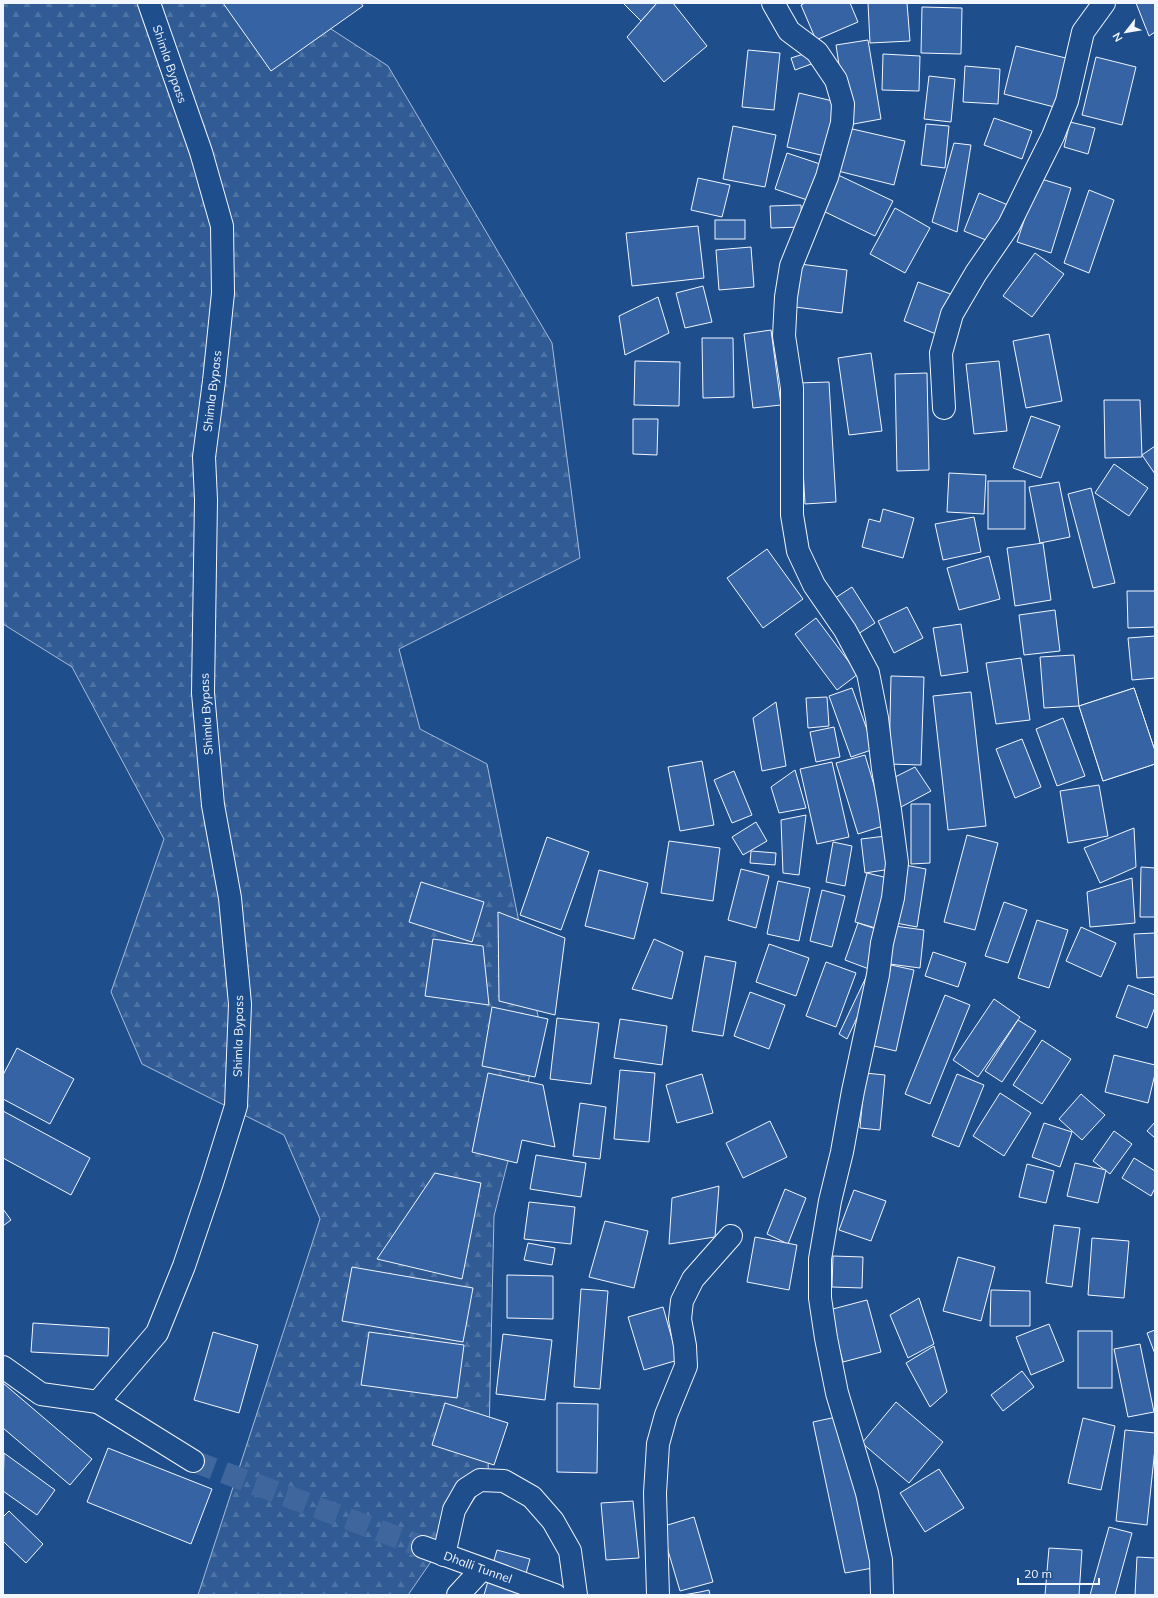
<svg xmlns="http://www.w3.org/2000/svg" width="1158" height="1598" viewBox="0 0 1158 1598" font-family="Mulish,sans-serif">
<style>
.forest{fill:url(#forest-firs);stroke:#a8bbd7}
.building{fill:#3563a3;stroke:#f2f6ff}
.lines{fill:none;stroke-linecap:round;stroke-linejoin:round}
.secondary-tunnel{stroke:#3f679d;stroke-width:22;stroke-dasharray:22 11;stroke-linecap:butt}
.street-casing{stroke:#f2f6ff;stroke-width:24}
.secondary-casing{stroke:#f2f6ff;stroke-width:24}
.highway-casing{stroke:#f2f6ff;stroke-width:24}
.street{stroke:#1f4e8c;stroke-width:22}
.secondary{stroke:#1f4e8c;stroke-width:22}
.highway{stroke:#1f4e8c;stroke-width:22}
.labels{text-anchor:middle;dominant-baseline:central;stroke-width:3;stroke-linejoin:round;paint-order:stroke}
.street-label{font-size:12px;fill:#f2f6ff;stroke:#1f4e8c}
</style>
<defs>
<pattern id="forest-firs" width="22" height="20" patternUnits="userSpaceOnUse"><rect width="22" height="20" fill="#305b95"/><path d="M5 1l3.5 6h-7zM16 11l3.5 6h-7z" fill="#4e73a5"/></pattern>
</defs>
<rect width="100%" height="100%" fill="#1f4e8c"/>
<path class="forest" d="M3,3h288l97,63 164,277 28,215 -181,91 21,80 67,35 54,267 -47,185 -6,263 -80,116h-210l122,-376 -36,-84 -142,-71 -31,-72 53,-153 -92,-172 -69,-43z"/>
<g class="building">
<path d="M223,3h138l2,3 -92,65z"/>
<path d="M623,3h34l-16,18z"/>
<path d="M657,3h16l34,43 -43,36 -37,-45z"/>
<path d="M805,3h45l8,19 -42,18 -15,-35z"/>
<path d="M868,3h39l3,38 -40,2z"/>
<path d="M1136,3h19v29l-6,4z"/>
<path d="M922,7l40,1 -1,46 -40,-1z"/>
<path d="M868,40l13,79 -33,6 -12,-80z"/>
<path d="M1016,46l54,13 -12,49 -54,-14z"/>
<path d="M748,50l32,3 -6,57 -32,-3z"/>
<path d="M810,52l4,11 -19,7 -4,-12z"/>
<path d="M883,54l37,2 -1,35 -37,-1z"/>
<path d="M1096,57l40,10 -14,58 -40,-10z"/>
<path d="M965,66l35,3 -2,35 -35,-2z"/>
<path d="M929,76l26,3 -4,43 -27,-3z"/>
<path d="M799,93l42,10 -12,54 -42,-10z"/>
<path d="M994,118l38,13 -10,28 -38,-14z"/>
<path d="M1070,122l25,6 -7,26 -24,-7z"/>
<path d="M926,124l23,2 -4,42 -24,-3z"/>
<path d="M733,126l43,9 -11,52 -42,-8z"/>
<path d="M848,128l57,13 -11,44 -56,-14z"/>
<path d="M954,143l17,2 -14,87 -25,-10z"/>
<path d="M787,153l39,13 -13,36 -38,-13z"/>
<path d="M836,174l57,27 -18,35 -56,-27z"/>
<path d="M698,178l32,7 -8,32 -31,-7z"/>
<path d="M1038,178l33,10 -20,65 -34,-11z"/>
<path d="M1089,190l25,10 -25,73 -25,-10z"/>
<path d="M979,193l29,12 -15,38 -29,-12z"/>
<path d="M801,205l1,22 -31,1 -1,-22z"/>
<path d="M895,208l35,20 -25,45 -35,-19z"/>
<rect x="715" y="220" width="30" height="19"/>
<path d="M698,226l6,52 -72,8 -6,-53z"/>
<path d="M751,247l3,40 -35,3 -3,-40z"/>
<path d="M1035,253l29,21 -32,43 -29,-21z"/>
<path d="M800,264l47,6 -5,43 -47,-6z"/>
<path d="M918,282l38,14 -15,40 -37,-15z"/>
<path d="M703,286l9,36 -27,6 -9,-35z"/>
<path d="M658,297l11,36 -44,22 -6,-39z"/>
<path d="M771,330l10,75 -28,3 -9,-74z"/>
<path d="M1049,334l13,67 -36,7 -13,-67z"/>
<path d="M702,338h31l1,59 -31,1z"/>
<path d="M871,353l11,78 -33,4 -11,-77z"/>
<path d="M635,361l45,1 -1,44 -45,-1z"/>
<path d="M999,361l8,70 -33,3 -8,-70z"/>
<path d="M927,373l2,97 -32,1 -2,-97z"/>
<path d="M829,382l7,120 -31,2 -7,-121z"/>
<path d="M1104,400h36l2,57 -37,1z"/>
<path d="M1031,416l29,10 -19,52 -28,-10z"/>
<path d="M633,419h25l-1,36 -24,-1z"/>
<path d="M1155,446v28l-13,-19z"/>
<path d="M1114,464l34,24 -19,28 -34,-23z"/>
<path d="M949,473l37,2 -2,39 -37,-2z"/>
<rect x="988" y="481" width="37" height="48"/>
<path d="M1059,482l11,55 -30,6 -11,-56z"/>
<path d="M1091,488l24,95 -22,5 -25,-94z"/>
<path d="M883,509l31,9 -11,40 -41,-11 7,-28 11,3z"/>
<path d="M974,517l7,35 -38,8 -8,-36z"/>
<path d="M1043,543l8,57 -36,6 -8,-58z"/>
<path d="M767,549l36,50 -40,29 -36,-50z"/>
<path d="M989,556l11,43 -41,11 -12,-42z"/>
<path d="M852,587l23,36 -17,11 -23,-36z"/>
<path d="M1127,591h28v36l-27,1z"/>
<path d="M907,607l16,31 -29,15 -16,-32z"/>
<path d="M1055,610l5,41 -36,4 -5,-40z"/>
<path d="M816,618l42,56 -21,16 -42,-56z"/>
<path d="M961,624l7,48 -27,4 -8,-48z"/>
<path d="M1155,636v42l-23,2 -4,-42z"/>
<path d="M1074,655l5,51 -35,2 -4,-51z"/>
<path d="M1021,658l9,62 -34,4 -10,-61z"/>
<path d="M891,676l33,1 -3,88 -32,-1z"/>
<path d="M852,688l22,61 -23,8 -22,-61z"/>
<path d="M1134,688l21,63v13l-52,17 -24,-75z"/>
<path d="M1134,688l21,63v13l-52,17 -24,-75z"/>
<path d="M971,692l15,134 -38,4 -15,-134z"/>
<path d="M827,697l2,29 -21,2 -2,-30z"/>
<path d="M776,702l10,64 -24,5 -9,-53z"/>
<path d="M1063,718l22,58 -28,10 -21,-57z"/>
<path d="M834,727l6,30 -24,5 -6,-30z"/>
<path d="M1022,739l19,48 -26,11 -19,-49z"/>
<path d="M865,755l21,70 -28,9 -22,-71z"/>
<path d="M702,761l12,64 -34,6 -12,-64z"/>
<path d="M832,762l17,75 -32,7 -17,-75z"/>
<path d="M915,767l16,24 -30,16 -12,-27z"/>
<path d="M795,770l11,38 -27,5 -8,-26z"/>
<path d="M734,771l18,44 -20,8 -18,-43z"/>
<path d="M1099,785l9,51 -40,7 -8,-52z"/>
<path d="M911,804h19v59l-19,1z"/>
<path d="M806,815l-7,60 -16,-2 -2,-53z"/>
<path d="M756,822l11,19 -24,14 -11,-18z"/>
<path d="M1134,828l2,39 -36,16 -16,-35z"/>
<path d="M967,835l31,8 -23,87 -31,-8z"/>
<path d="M886,836l5,33 -26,4 -4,-34z"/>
<path d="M547,837l42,15 -28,78 -41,-15z"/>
<path d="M669,841l51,7 -7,53 -52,-8z"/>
<path d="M833,842l19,4 -7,40 -19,-4z"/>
<path d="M751,851l25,2 -1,12 -25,-2z"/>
<path d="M905,865l21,4 -9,58 -21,-4z"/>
<path d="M1141,867l14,1v49h-15z"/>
<path d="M741,869l28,7 -13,52 -28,-8z"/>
<path d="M599,870l49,13 -14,56 -49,-13z"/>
<path d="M867,873l25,6 -13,50 -24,-7z"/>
<path d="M1132,878l3,45 -45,4 -3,-35z"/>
<path d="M778,881l32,7 -11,53 -32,-7z"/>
<path d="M421,882l63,20 -12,40 -63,-20z"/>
<path d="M822,890l23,6 -13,51 -22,-6z"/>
<path d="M1004,902l23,8 -19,53 -23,-7z"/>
<path d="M498,912l67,26 -10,77 -56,-14z"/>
<path d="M1037,920l31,10 -19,58 -31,-10z"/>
<path d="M858,923l24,8 -13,38 -24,-9z"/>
<path d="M887,925l37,5 -4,38 -38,-5z"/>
<path d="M1081,927l35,16 -15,34 -35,-16z"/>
<path d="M1155,933v44l-18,1 -3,-44z"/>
<path d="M433,939l50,7 6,59 -64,-9z"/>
<path d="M654,939l29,13 -11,47 -40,-10z"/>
<path d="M769,944l40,14 -13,38 -40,-14z"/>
<path d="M933,952l33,11 -8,24 -33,-11z"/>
<path d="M705,956l31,6 -13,74 -31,-5z"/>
<path d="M826,962l30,11 -20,54 -30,-11z"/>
<path d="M891,965l23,5 -18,81 -22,-5z"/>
<path d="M868,973l8,4 -29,62 -8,-5z"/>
<path d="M1128,985l27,10v12l-8,21 -31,-11z"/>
<path d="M750,992l35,13 -16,44 -35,-13z"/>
<path d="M945,995l25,10 -40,99 -25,-10z"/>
<path d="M994,999l26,18 -42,60 -25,-17z"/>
<path d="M492,1007l56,12 -13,58 -53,-11z"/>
<path d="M557,1018l42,5 -8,61 -41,-5z"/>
<path d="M620,1019l47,7 -5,39 -48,-7z"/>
<path d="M1018,1020l18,11 -34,51 -17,-11z"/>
<path d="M1042,1040l29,19 -29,45 -29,-19z"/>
<path d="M17,1048l57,31 -24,45 -47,-25v-24z"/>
<path d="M1114,1055l41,10v9l-7,29 -43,-11z"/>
<path d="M620,1070l35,3 -6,69 -35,-3z"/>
<path d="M488,1073l55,12 12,62 -33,-7 -5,23 -45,-11z"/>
<path d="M865,1073l20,2 -5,55 -20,-2z"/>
<path d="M702,1074l11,39 -36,10 -11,-38z"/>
<path d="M957,1074l27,11 -25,62 -27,-11z"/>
<path d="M1000,1093l31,20 -27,43 -31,-20z"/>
<path d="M1081,1094l24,21 -23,25 -23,-21z"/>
<path d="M580,1103l26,4 -6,52 -27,-3z"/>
<path d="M3,1111l87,47 -19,37 -68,-37z"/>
<path d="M770,1121l17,36 -44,21 -17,-35z"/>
<path d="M1155,1122v16l-8,-7z"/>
<path d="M1044,1123l28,9 -12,35 -28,-10z"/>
<path d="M1114,1131l18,13 -22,30 -17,-13z"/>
<path d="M536,1155l50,8 -5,34 -51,-8z"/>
<path d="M1134,1158l21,13v17l-4,8 -29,-18z"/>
<path d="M1075,1163l31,7 -8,33 -31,-7z"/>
<path d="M1027,1164l27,7 -8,32 -27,-6z"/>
<path d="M435,1173l46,10 -19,96 -85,-20z"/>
<path d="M719,1186l-4,51 -46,7 3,-46z"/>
<path d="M785,1189l21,9 -18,46 -21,-10z"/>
<path d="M854,1190l32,11 -15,40 -32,-11z"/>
<path d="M529,1202l46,5 -4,37 -47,-5z"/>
<path d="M3,1209l8,11 -8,6z"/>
<path d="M605,1221l43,10 -14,57 -45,-11z"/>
<path d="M1054,1225l26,3 -8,59 -26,-4z"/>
<path d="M755,1237l42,8 -8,45 -42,-8z"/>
<path d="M1092,1238l37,3 -5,57 -36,-3z"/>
<path d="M528,1243l27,5 -3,17 -28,-5z"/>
<path d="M833,1256l30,1 -1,31 -30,-1z"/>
<path d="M958,1257l37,10 -14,54 -38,-10z"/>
<path d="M352,1267l121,21 -10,54 -121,-21z"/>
<path d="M507,1275l46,1v43l-46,-1z"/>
<path d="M581,1289l27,2 -8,98 -26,-2z"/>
<path d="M991,1290l39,1v35h-40z"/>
<path d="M919,1298l15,46 -26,14 -18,-43z"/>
<path d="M867,1300l14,52 -38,10 -14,-52z"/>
<path d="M663,1307l15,53 -34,10 -16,-53z"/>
<path d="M33,1323l76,5 -1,28 -77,-4z"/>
<path d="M1049,1324l15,37 -33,14 -15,-38z"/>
<path d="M1155,1330v24l-8,-21z"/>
<rect x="1078" y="1331" width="34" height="57"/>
<path d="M213,1332l45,13 -19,68 -45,-13z"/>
<path d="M369,1332l95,13 -7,53 -96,-13z"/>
<path d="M503,1334l49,6 -7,60 -49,-6z"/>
<path d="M1140,1344l14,68 -26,5 -14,-68z"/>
<path d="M934,1346l13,46 -17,15 -24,-44z"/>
<path d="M1022,1371l12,16 -31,24 -12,-16z"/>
<path d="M3,1383l89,76 -22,26 -67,-57z"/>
<path d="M896,1402l47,40 -34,41 -47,-40z"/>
<path d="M445,1403l63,20 -14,42 -62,-20z"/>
<path d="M557,1403l41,1 -1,69 -40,-1z"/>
<path d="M841,1416l32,152 -28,5 -32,-151z"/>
<path d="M1083,1418l32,8 -14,64 -33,-7z"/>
<path d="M1125,1430l30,3v15l-8,77 -31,-4z"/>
<path d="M108,1448l104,41 -21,55 -104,-42z"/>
<path d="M4,1453l51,37 -18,25 -34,-24z"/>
<path d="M939,1469l25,39 -39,24 -25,-39z"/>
<path d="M633,1501l6,57 -33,2 -5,-57z"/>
<path d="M9,1511l34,33 -17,19 -23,-22v-24z"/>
<path d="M694,1517l19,65 -33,9 -19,-64z"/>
<path d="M1109,1527l23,6 -17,62h-25z"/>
<path d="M1049,1548l33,2 -3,45h-34z"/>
<path d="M497,1550l33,9 -10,36h-36z"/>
<path d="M1137,1557l18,1v37h-20z"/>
<path d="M709,1590l1,5h-27l17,-3z"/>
</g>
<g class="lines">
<path class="secondary-tunnel" d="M193,1461l230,86"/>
<g class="street-casing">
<g id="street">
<path d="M773,3l16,28 28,21 19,28 7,24 -1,19 -15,54 -36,89 -5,31 -2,39 8,52v127l6,36 16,34 31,45 23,43 9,45 6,51 7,41 7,53 -4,35 -11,45 -4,32 -25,116 -11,61 -12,49 -10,58v39l6,40 11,55 30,100 14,67 1,35"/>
<path d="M944,408l-3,-55 11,-39 24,-41 33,-48 31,-63 13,-26 14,-35 16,-69 21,-29"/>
<path d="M444,1555l10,-45 12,-21 14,-9 24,1 28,16 21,24 17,30 6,44"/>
<path d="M458,1595l24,-26"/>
<path d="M658,1595l-3,-102 3,-49 8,-29 20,-49 -1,-20 -5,-27 2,-18 11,-22 38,-43"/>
</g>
</g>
<g class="secondary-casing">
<g id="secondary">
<path d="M98,1402l95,59"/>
<path d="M423,1547l132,48"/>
</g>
</g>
<g class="highway-casing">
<path id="highway" d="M3,1367l38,27 57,8 59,-69 27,-67 28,-83 24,-77 4,-102 -10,-106 -17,-93 -10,-112 3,-193 -2,-43 10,-76 9,-88 -1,-67 -21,-74 -52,-149"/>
</g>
<use href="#street" class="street"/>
<use href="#secondary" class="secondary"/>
<use href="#highway" class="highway"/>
</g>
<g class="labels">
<g class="street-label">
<text transform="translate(170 64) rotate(71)">Shimla Bypass</text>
<text transform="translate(212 391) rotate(-83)">Shimla Bypass</text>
<text transform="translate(206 714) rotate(-93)">Shimla Bypass</text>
<text transform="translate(238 1036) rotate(-89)">Shimla Bypass</text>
<text transform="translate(478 1567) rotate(20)">Dhalli Tunnel</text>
</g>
</g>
<rect width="1158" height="1598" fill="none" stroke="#f2f6ff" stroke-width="8"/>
<g transform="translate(1126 32) rotate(239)" stroke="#1f4e8c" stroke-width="3" paint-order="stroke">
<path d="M0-3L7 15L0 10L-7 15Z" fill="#f2f6ff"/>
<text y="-6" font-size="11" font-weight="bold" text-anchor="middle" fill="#f2f6ff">N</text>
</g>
<path d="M1018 1578v6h81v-6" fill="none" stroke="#f2f6ff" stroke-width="2"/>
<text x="1024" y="1578" font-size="12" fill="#f2f6ff" stroke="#1f4e8c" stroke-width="3" paint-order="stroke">20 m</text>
</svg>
